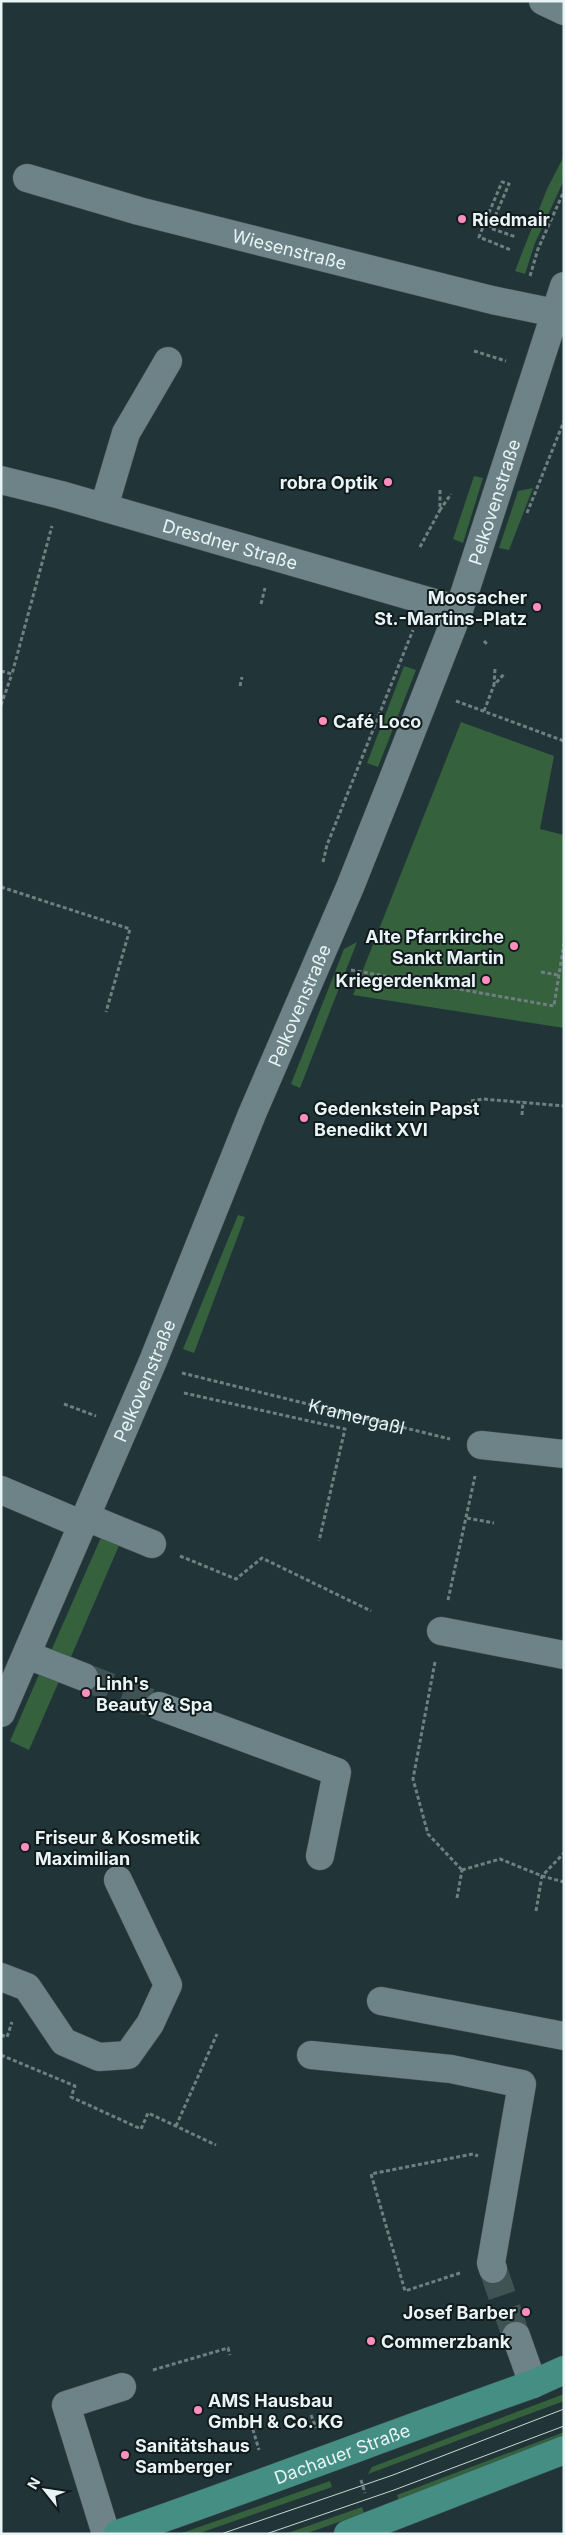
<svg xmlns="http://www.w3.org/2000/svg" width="565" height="2535" viewBox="0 0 565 2535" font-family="Inter,sans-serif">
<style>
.green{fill:#35613d}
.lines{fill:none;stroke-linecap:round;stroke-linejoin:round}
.minor-tunnel{stroke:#3f5254;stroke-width:28;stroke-dasharray:28 14;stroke-linecap:butt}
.minor-casing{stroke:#3f5152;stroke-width:29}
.major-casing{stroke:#3f5152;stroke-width:29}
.path{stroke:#6f7f82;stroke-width:3;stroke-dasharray:4 2.5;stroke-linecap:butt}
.minor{stroke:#6d8387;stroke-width:28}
.major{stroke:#448e83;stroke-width:28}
.tram{stroke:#c8d5d6;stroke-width:1}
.poi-dot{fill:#fe8ebc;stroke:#121b1c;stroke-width:2}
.labels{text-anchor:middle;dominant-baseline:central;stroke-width:4;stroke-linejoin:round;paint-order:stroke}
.poi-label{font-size:18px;font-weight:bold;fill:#e8f4f5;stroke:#121b1c;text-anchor:start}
.street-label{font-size:18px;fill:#e8f4f5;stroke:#121b1c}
</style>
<rect width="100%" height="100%" fill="#213538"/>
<g class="green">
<path d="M564,156v24l-29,63 -10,31 -10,-3 32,-82z"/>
<path d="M474,476l9,2 -20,65 -10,-4z"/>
<path d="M533,488l-24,62 -10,-2 19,-57z"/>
<path d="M404,666l12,4 -38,97 -11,-4z"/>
<path d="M461,722l93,34 -14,73 24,6v193l-211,-33z"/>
<path d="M357,942l-57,146 -9,-4 53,-135z"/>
<path d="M238,1215l7,2 -51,136 -11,-4z"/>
<path d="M103,1533l18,8 -51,118 -19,-8z"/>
<path d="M41,1670l19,9 -31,71 -19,-9z"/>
<path d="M564,2394v7l-196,73 4,-7z"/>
<path d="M564,2432v8l-165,61 -2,-6z"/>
<path d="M330,2481l2,6 -135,47h-18z"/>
<path d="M362,2507l2,6 -59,21h-20z"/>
</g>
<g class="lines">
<g class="minor-tunnel">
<path d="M84,1677l75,29"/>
<path d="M493,2269l23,67"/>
</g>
<g class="minor-casing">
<g id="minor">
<path d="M543,1l21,10"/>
<path id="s2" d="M27,178l112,33 353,89 63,13"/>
<path id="s3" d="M1,480l60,15 398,115"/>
<path d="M104,507l22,-74 42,-72"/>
<path d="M481,1445l83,9"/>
<path d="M1,1490l82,35"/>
<path d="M86,1517l66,27"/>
<path d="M441,1631l123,24"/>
<path d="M27,1655l57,22"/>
<path d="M159,1706l178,66 -17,84"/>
<path id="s4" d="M1,1713l152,-352 99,-247 98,-227 39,-98 70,-179 105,-324"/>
<path d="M1,1977l26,10 37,55 35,15 29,-2 22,-31 18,-39 -50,-105"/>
<path d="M381,2001l183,35"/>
<path d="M311,2055l140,14 71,15 -31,179 2,6"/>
<path d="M516,2336l17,48"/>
<path d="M106,2534l-40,-129 56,-18"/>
</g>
</g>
<g class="major-casing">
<g id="major">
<path id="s5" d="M118,2534c139,-48 277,-101 415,-150l31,-14"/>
<path d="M348,2534l216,-84"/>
</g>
</g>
<g class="path">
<path d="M482,221l3,1 17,-40 7,2 -19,44 26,9"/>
<path d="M485,222l-6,15 32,13"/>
<path d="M530,276l8,-27 26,-58"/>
<path d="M474,351l32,10"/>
<path d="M440,490v20l11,-16"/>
<path d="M527,513l37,-92"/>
<path d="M420,547l20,-37"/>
<path d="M261,604l4,-16"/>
<path d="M484,641l3,3"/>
<path d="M495,669l-1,16 10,-11"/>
<path d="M1,671l11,3 40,-148"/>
<path d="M240,686l2,-9"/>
<path d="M456,701l108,40"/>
<path d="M1,705l11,-31"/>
<path d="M484,711l10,-26"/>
<path d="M323,862l4,-17 86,-215"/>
<path d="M1,887l129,42 -24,83"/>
<path d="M351,970l203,36 10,-63"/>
<path d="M541,972l17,3"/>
<path d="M467,1106l4,-5 12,-2 81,7"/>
<path d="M522,1115l1,-14"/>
<path id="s1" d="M182,1373l268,66"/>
<path d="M184,1393l161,36 -26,112"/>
<path d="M64,1404l32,12"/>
<path d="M467,1518l27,5"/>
<path d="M180,1556l56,23 26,-21 109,53"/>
<path d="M448,1600l27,-124"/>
<path d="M435,1662l-22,117 15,55 34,36"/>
<path d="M462,1870l38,-11 42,17 22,6"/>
<path d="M457,1898l5,-28"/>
<path d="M536,1911l6,-35 22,-23"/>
<path d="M1,2035l6,2 5,-15"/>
<path d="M1,2055l74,31 -4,11 70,32 7,-16 68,32"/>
<path d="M176,2126l41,-92"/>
<path d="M460,2273l-55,18 -34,-117 102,-20 5,2"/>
<path d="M153,2370l75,-22 2,7"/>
<path d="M311,2415l5,13"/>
<path d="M251,2423l8,27"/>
<path d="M361,2480l4,13"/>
</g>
<use href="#minor" class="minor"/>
<use href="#major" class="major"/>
<g class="tram">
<path d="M221,2534l172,-59 171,-66"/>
<path d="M266,2534l128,-44 170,-64"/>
</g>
</g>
<g class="poi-dot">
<circle cx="462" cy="219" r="5"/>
<circle cx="388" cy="482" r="5"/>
<circle cx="537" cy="607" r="5"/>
<circle cx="323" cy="721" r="5"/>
<circle cx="514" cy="946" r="5"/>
<circle cx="486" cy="980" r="5"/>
<circle cx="304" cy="1118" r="5"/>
<circle cx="86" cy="1693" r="5"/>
<circle cx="25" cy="1847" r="5"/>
<circle cx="526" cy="2312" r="5"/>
<circle cx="371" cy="2341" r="5"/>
<circle cx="198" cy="2410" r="5"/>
<circle cx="125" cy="2455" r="5"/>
</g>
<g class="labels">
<g class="poi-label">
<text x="472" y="219">Riedmair</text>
<text x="378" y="482" text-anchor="end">robra Optik</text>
<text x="527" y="597" text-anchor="end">Moosacher<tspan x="527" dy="21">St.-Martins-Platz</tspan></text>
<text x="333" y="721">Café Loco</text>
<text x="504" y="936" text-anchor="end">Alte Pfarrkirche<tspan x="504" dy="21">Sankt Martin</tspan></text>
<text x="476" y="980" text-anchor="end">Kriegerdenkmal</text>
<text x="314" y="1108">Gedenkstein Papst<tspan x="314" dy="21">Benedikt XVI</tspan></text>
<text x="96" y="1683">Linh's<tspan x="96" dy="21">Beauty &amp; Spa</tspan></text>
<text x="35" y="1837">Friseur &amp; Kosmetik<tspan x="35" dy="21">Maximilian</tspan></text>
<text x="516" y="2312" text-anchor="end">Josef Barber</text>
<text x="381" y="2341">Commerzbank</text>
<text x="208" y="2400">AMS Hausbau<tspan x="208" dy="21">GmbH &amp; Co. KG</tspan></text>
<text x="135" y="2445">Sanitätshaus<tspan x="135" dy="21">Samberger</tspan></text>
</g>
<g class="street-label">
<text stroke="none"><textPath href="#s2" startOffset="272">Wiesenstraße</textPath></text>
<text stroke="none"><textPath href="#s4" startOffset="1308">Pelkovenstraße</textPath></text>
<text stroke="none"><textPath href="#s3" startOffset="238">Dresdner Straße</textPath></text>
<text stroke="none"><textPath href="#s4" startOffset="768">Pelkovenstraße</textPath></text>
<text stroke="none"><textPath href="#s4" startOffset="362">Pelkovenstraße</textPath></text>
<text stroke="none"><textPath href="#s1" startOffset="180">Kramergaßl</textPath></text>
<text stroke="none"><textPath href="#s5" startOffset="238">Dachauer Straße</textPath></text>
</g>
</g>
<rect width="565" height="2535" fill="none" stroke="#e8f4f5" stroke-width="5"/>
<g transform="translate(45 2490) rotate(300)" stroke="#121b1c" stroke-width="4" paint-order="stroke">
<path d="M0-4L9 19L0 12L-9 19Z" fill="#e8f4f5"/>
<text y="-8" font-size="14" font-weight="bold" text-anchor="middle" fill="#e8f4f5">N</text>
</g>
</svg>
